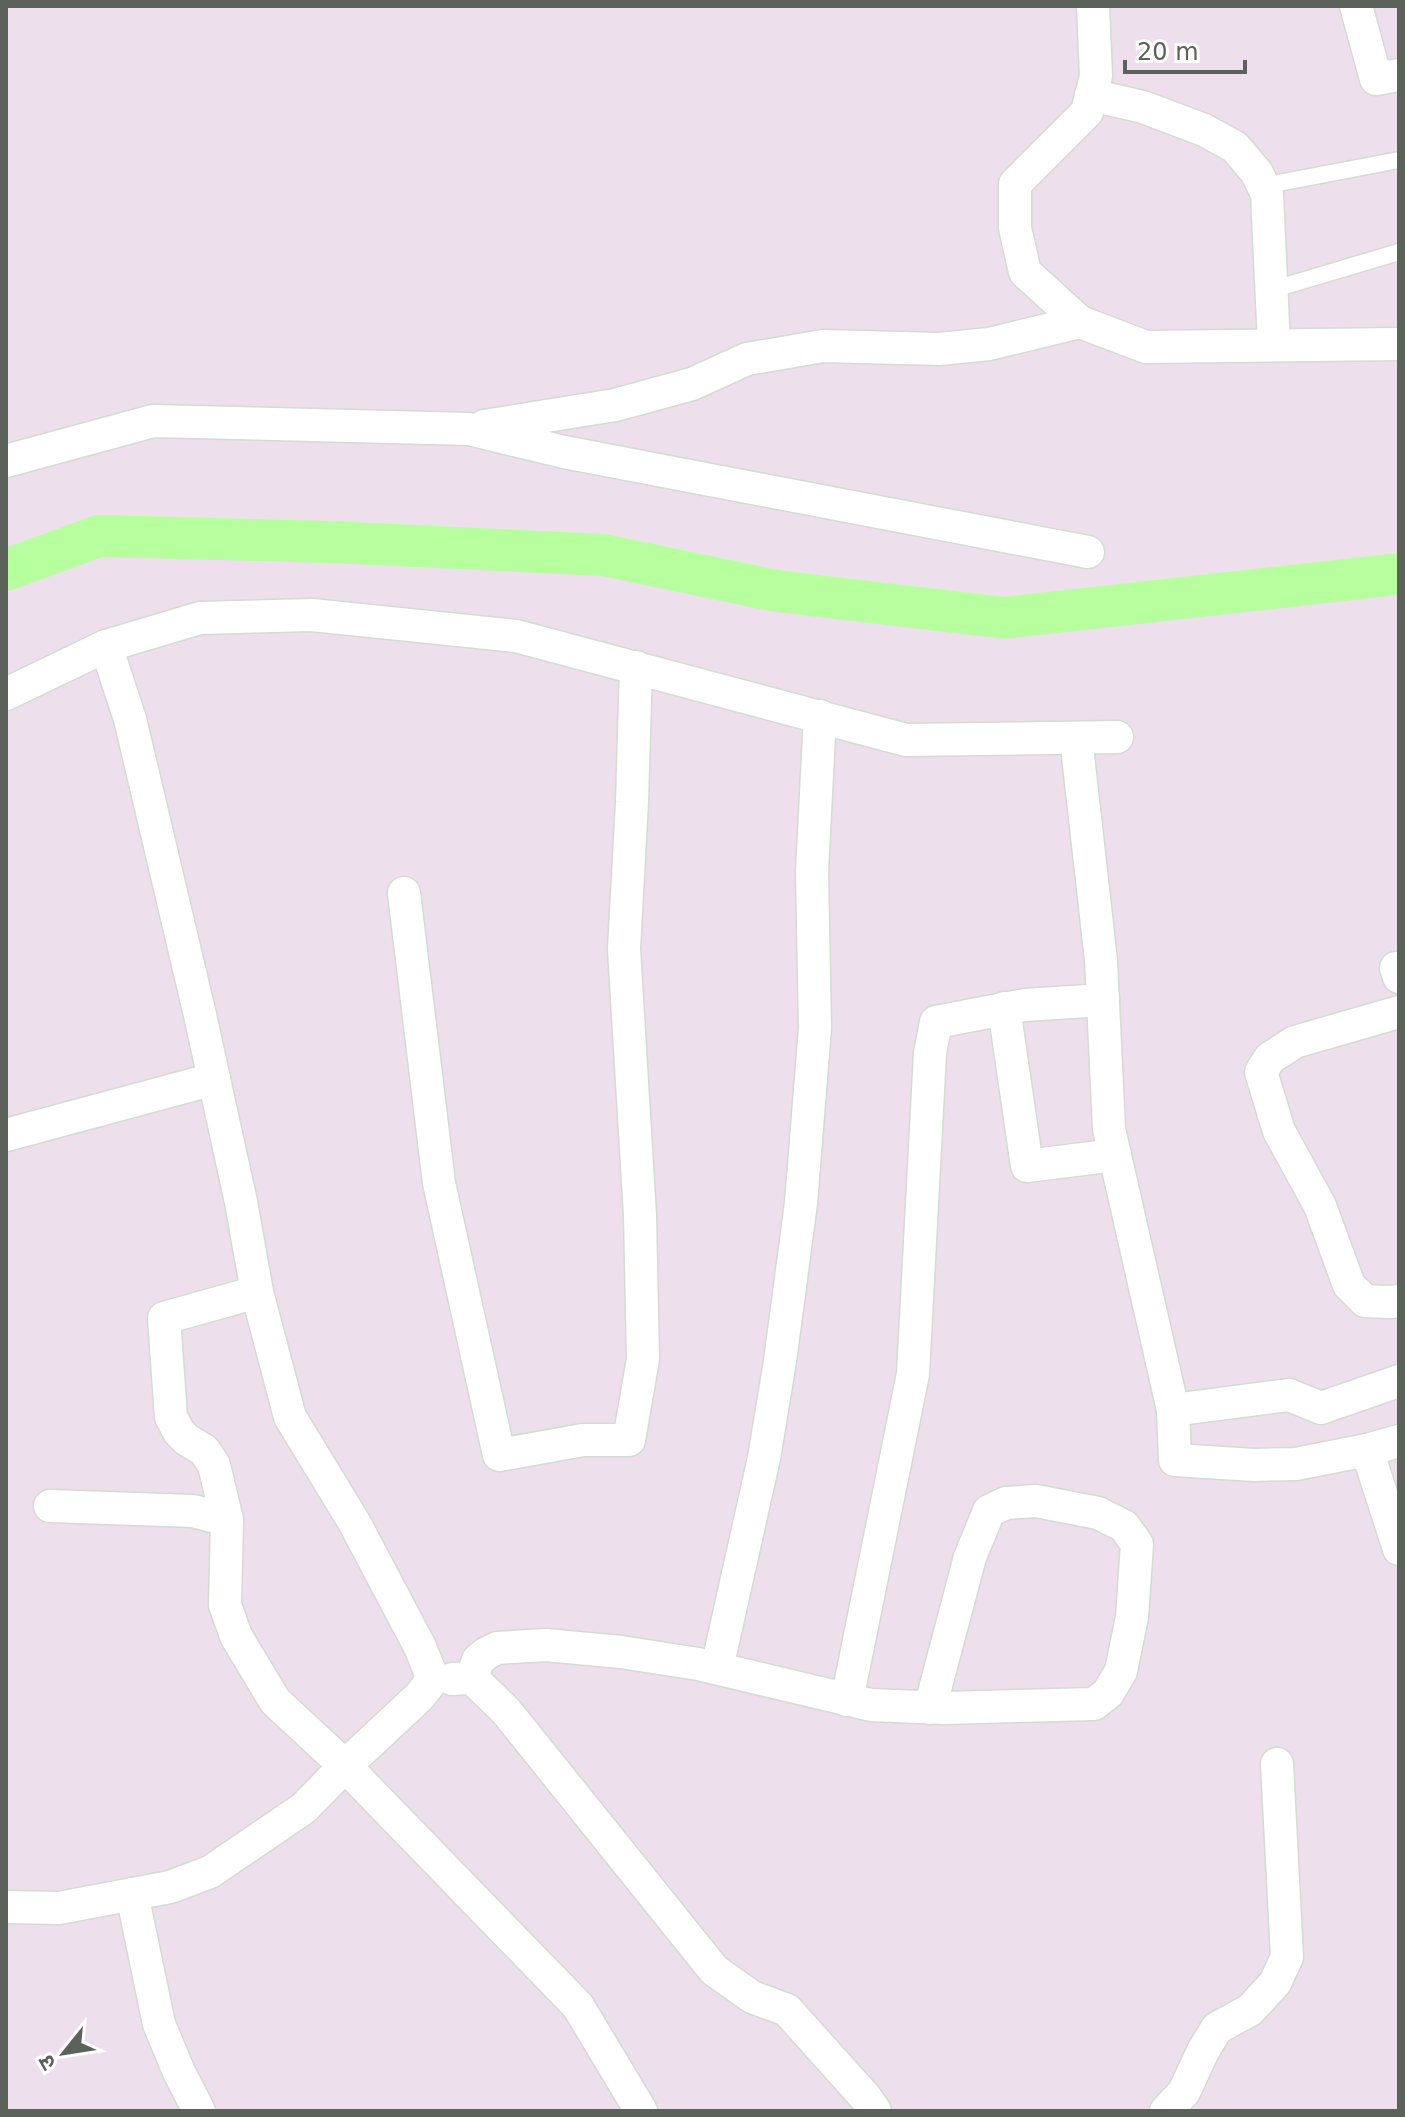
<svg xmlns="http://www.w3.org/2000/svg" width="1405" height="2117" viewBox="0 0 1405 2117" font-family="'DejaVu Sans','Noto Sans Devanagari',sans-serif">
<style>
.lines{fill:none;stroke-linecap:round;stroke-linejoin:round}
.canal{stroke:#b7ff9e;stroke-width:42}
.lane-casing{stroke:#d3dbd3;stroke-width:19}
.street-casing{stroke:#d3dbd3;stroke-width:35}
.lane{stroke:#fff;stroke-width:16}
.street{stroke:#fff;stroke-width:32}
</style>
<rect width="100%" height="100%" fill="#ede0ec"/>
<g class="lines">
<path class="canal" d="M6,570l93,-34 230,6 274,13 173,36 228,27 395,-44"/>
<g class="lane-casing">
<g id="lane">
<path d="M1263,186l136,-26"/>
<path d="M1271,290l128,-38"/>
</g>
</g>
<g class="street-casing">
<g id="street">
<path d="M1093,6l3,70 -9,36 -72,72v44l10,44 55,50 66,25 253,-3"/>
<path d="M1356,6l20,73 23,-4"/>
<path d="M1091,95l52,12 61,23 31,17 22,26 10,21 7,151"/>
<path d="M484,426l131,-21 77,-21 55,-25 76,-13 116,3 50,-5 91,-22"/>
<path d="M6,461l147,-40 316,8 95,23 524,100"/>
<path d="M6,694l100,-48"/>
<path d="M1076,738l25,222 8,169 64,281 2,50 79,5 42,-1 71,-14"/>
<path d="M404,893l35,290 60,272 84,-15h46l14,-81 -3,-144 -16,-266 8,-147 4,-135"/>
<path d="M1396,968l3,9"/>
<path d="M1004,1008l23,158 88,-11"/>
<path d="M1399,1012l-104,30 -25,16 -9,14 18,59 41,75 29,79 16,16 25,1 9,-1"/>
<path d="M6,1135l208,-56"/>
<path d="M1173,1410l116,-15 32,13 78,-27"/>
<path d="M1399,1441l-32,9 32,99"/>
<path d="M50,1506l143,5 34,9 -2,85 11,31 39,65 70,65 233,240 63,105"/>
<path d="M227,1520l-13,-55 -10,-15 -17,-10 -8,-8 -8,-15 -7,-99 93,-26"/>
<path d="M717,1668l47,-210 16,-97 21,-158 14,-175 -3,-156 8,-156"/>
<path d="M472,1678l6,-18 9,-7 10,-5 49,-3 75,7 77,12 173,41 73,3 150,-4 14,-11 13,-22 11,-54 5,-73 -13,-18 -26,-13 -62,-12 -30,2 -17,8 -19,46 -40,151"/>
<path d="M452,1679l20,-1 34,33 208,259 38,27 35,13 79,88 9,13"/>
<path d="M847,1700l66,-326 17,-321 6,-31 89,-17 78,-5"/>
<path d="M132,1894l27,130 20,48 20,39"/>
<path d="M6,1907l53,1 111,-21 40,-15 94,-64 41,-42 75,-70 13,-17 -13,-32 -66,-125 -64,-105 -33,-125 -16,-90 -41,-187 -70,-296 -24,-73 94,-28 112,-3 204,21 390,104 211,-3"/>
<path d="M1166,2111l18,-19 19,-41 14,-23 33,-18 25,-27 12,-26 -10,-193"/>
</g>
</g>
<use href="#lane" class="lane"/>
<use href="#street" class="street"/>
</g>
<rect width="1405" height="2117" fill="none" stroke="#5a6259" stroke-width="16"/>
<g transform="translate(64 2053) rotate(240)" stroke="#ffffff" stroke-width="6" paint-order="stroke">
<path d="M0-6L14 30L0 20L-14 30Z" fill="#5a6259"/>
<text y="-12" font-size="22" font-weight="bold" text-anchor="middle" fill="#5a6259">उ</text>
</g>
<path d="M1125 60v12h120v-12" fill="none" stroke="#5a6259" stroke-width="4"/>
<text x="1137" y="60" font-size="24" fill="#5a6259" stroke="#ffffff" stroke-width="6" paint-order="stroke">20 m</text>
</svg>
